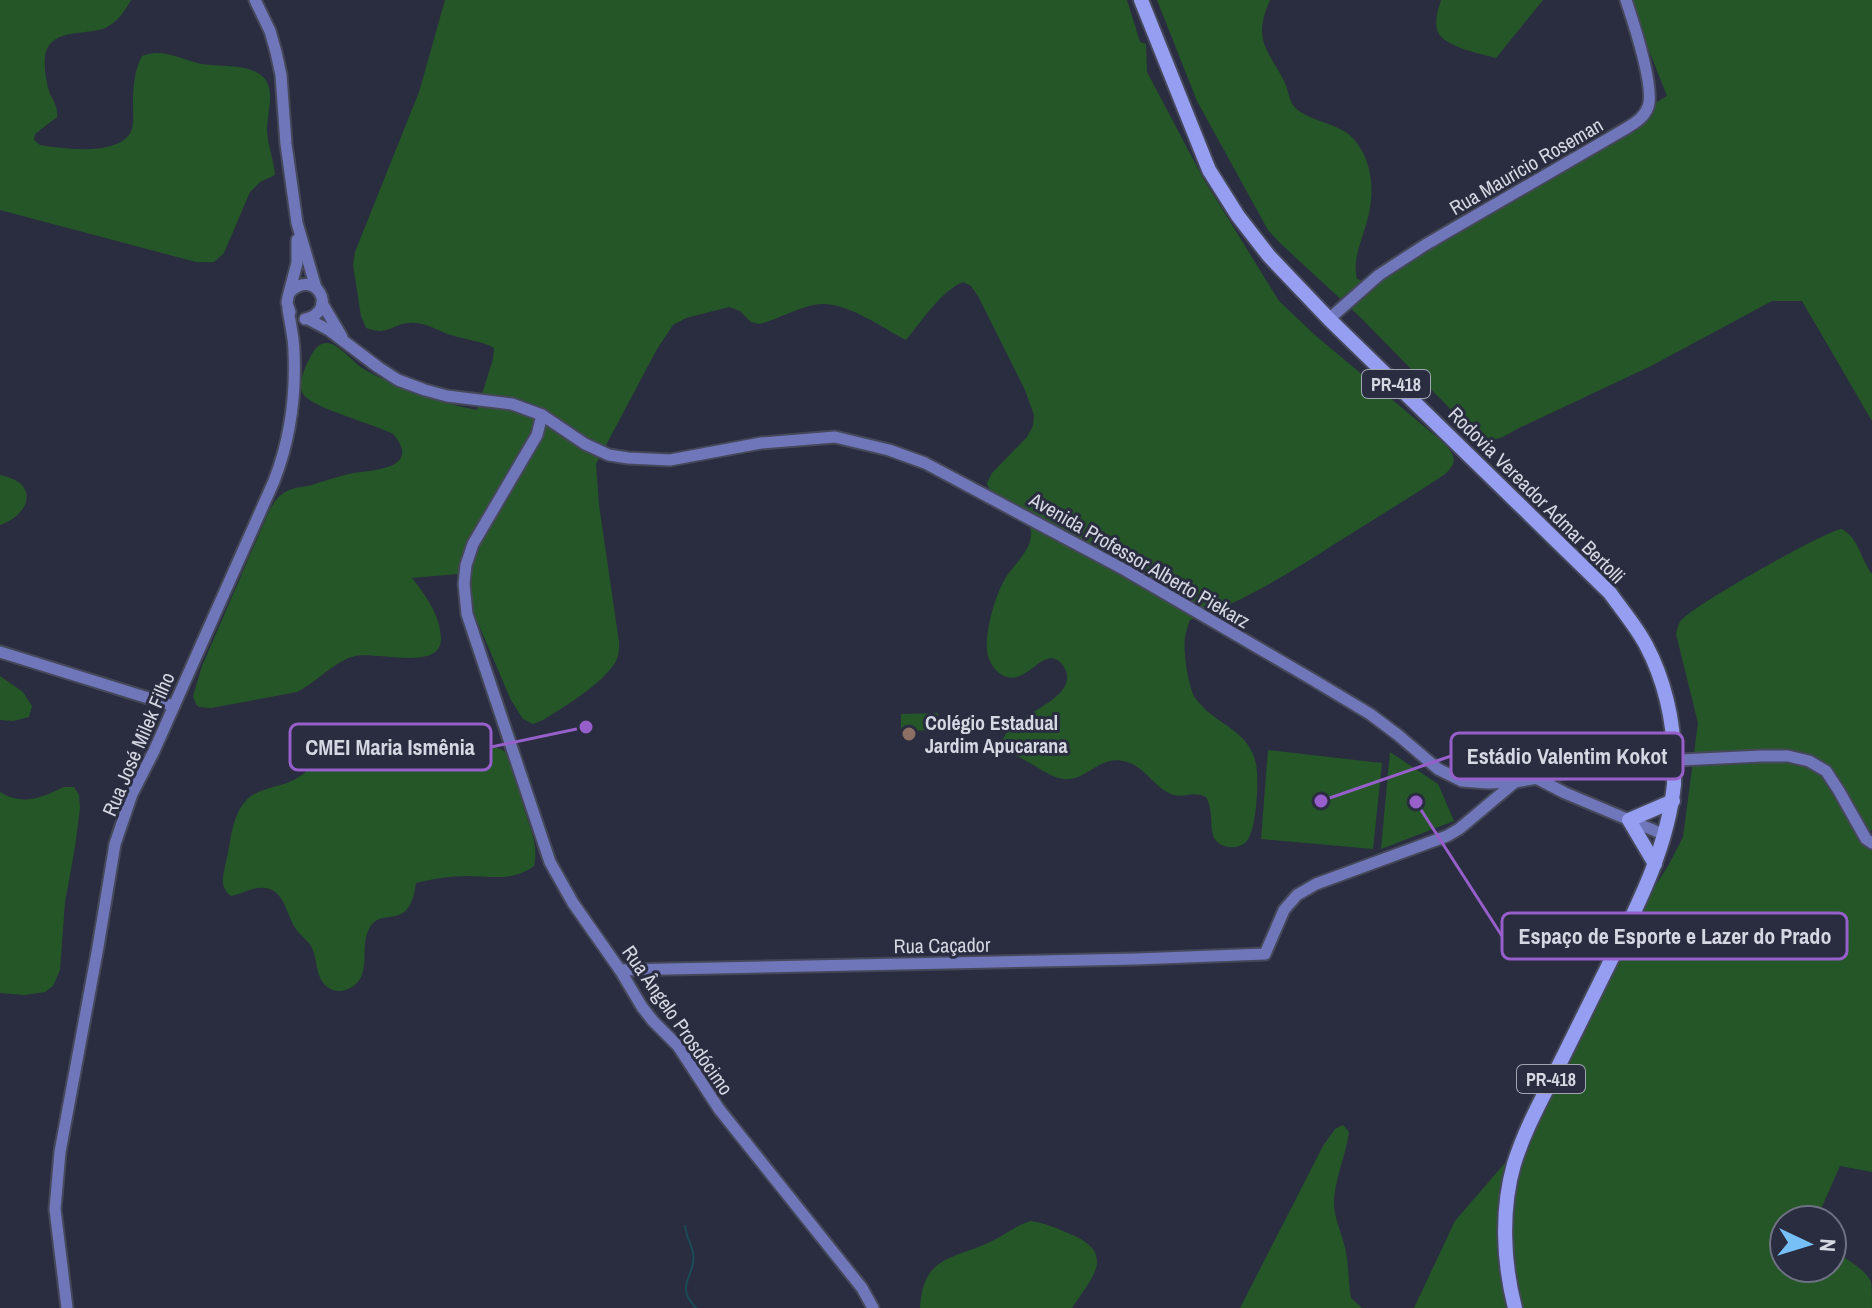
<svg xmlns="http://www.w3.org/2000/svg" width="1872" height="1308" viewBox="0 0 1872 1308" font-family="'Archivo Narrow',sans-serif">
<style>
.green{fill:#255628}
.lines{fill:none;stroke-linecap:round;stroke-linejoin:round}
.stream{stroke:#194c56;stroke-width:2}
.secondary-casing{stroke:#454859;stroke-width:15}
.highway-casing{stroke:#454859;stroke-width:18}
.secondary{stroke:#7076ba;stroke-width:11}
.highway{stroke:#959ef1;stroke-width:14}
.highway-bridge-casing{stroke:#454859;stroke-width:18;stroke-linecap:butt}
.highway-bridge{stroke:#959ef1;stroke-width:14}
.education-dot{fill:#8d6e63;stroke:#2a2d3f;stroke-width:3}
.labels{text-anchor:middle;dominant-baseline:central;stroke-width:6;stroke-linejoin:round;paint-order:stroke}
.shield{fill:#2a2d3f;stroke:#a2a4b2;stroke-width:2}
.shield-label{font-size:18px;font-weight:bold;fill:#d5d7e3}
.street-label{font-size:20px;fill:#d5d7e3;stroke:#2a2d3f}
.poi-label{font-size:20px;font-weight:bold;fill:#d5d7e3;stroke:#2a2d3f;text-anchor:start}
.leader{fill:none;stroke:#965fca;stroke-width:3}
.callout-dot{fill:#965fca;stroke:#2a2d3f;stroke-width:3}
.callout{fill:#2a2d3f;stroke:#965fca;stroke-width:3}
.callout-label{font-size:22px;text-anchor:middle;font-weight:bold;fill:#d5d7e3}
</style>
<rect width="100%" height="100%" fill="#2a2d3f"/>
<g class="green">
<path d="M0,0h131c-6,11 -13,21 -24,27 -21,10 -57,-1 -62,30 -1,12 1,26 5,37 4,8 8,13 7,23l-22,17 -1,6 6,5c23,4 83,12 92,-16 2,-7 1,-17 1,-25 0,-16 1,-33 9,-48 20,-9 40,4 60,8 18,3 40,0 56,9 21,12 8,40 9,59 1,14 7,29 8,43l-15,7 -10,10 -26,61 -10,9h-18l-196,-52z"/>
<path d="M445,0h682l13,42 6,2 1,28 56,106 76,123 37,35 128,107c12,14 14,19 0,32 -37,24 -74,47 -111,70 -45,29 -92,58 -143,75 -2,5 -4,12 -5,17 -2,15 3,48 10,61 3,4 9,10 12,13 20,17 43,24 49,53 3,15 1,67 -10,78 -4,4 -11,6 -17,5 -5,0 -12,-4 -15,-9 -5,-12 0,-27 -8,-41 -15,-7 -22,2 -35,-3 -17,-7 -26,-27 -44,-32 -27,-9 -40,20 -64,17 -11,-2 -23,-10 -33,-16 -11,-6 -24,-10 -28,-22 2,-4 4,-8 6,-11 13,-15 58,-30 59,-51 1,-6 -2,-11 -6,-16 -19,-19 -34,26 -59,12 -7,-4 -12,-12 -14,-19 -5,-20 7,-60 17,-77 9,-15 28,-30 26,-48 -1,-21 -39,-26 -44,-48l5,-10 35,-36 6,-11 1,-11 -9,-25 -47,-94 -7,-10 -8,-4c-22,9 -42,40 -57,58 -25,-13 -64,-42 -93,-35 -18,4 -35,14 -53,19l-9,-2 -11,-11 -11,-4 -43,11 -13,7 -16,24 -61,115 3,41 20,137c0,5 0,9 -1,14 -6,22 -55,52 -75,64l-10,4 -10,-5 -12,-19 -54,-126 -45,4c14,18 28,37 29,60 1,34 -65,13 -86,18 -22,6 -38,26 -58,36l-86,16 -12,-1 -3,-3 -3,-8 9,-30 68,-157c5,-8 9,-14 17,-18 8,-4 17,-4 25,-6 12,-4 24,-8 37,-11 21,-4 75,-4 44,-40 -19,-10 -81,-26 -90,-40 -6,-10 2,-27 7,-36 3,-7 8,-15 17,-15 12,1 25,18 35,25 29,18 82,36 115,42l16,-51 1,-11c-14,-8 -28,-8 -43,-13 -14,-4 -26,-14 -42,-12 -20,2 -19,13 -43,5l-5,-12 -8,-51 2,-13 64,-160z"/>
<path d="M1157,0h113c-17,39 -4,47 13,79 7,12 4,23 16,32 19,13 45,13 58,32 19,26 17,60 7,88 -5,17 -11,30 -7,48l9,3 94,-64 207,-122 -38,-96h243v421l-70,-120h-30l-121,65 -132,62c-25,15 -32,17 -54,-4l-105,-107 -80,-74 -12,-13 -71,-129z"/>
<path d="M1441,0h102l-47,58c-14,-4 -52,-11 -58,-26 -4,-9 0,-23 3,-32z"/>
<path d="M0,475c40,8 31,39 0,50z"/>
<path d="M1841,529c17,7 20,31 31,45v256l-4,2 -2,14 6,4v322l-32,-6 -24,54h-32v48h48v-21c11,13 32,19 39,35 1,7 1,18 1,26h-458l41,-87 80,-93 59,-117 40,-93 34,-52 15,-29 15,-114 -22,-89c1,-4 2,-9 4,-12 8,-14 142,-89 161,-93z"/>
<path d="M0,676l23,16 9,14 -3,11 -16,4 -13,-1z"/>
<path d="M938,713v17l-37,1v-17z"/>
<path d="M372,735c28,-1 123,-1 139,22 9,14 9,33 12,48 6,22 16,38 11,61 -22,16 -42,10 -68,10 -17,0 -33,3 -50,7 -7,52 -34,21 -47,46 -8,15 -1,33 -8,48 -7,14 -25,19 -36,8 -9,-9 -8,-24 -12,-35 -4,-10 -14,-15 -19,-24 -7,-12 -9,-29 -22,-36 -14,-7 -28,4 -41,6 -12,-9 -8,-21 -5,-34 5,-19 5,-43 18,-59 14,-18 38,-14 55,-26 9,-5 15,-15 22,-22 14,-14 33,-18 51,-20z"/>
<path d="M1268,750l114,13 -9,86 -112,-10z"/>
<path d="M1390,752l48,32 16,37 -73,28z"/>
<path d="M64,787h10l5,8 1,13 -5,39 -10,55 -5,68 -7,16 -8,6 -20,3 -25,-2v-201c23,14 41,6 64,-5z"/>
<path d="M1343,1125l6,7c-3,23 -16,52 -15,74 1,14 8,28 11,42 4,16 3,33 6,50l11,10h-122l83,-162 12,-17z"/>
<path d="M1031,1221c13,2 25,7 37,12 49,20 26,42 4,75h-152c3,-54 34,-48 72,-67 13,-6 24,-16 39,-20z"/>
</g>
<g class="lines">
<path class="stream" d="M685,1226c1,9 6,18 8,26 4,25 -20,32 3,56"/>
<g class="secondary-casing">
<g id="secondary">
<path d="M255,0l15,31 6,21 5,23 5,69 11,79 19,65"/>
<path d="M290,292c25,-25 50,19 15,27"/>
<path d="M322,303l20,34"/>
<path d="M290,312l-3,-9 1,-6 9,-34v-23"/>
<path d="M308,319l21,11 49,37 20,13 27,10 22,6 65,8 30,11 43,29 24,11 19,3 42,2 91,-17 74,-6 54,13 36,13 200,107 190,111 55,33 28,21 40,34 24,12 26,2 27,-1 85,-15 60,-6 101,-5h27l21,5 17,10 13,20 27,48 6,4"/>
<path d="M1329,319l50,-44 46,-30 200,-116c10,-6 19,-11 23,-22 7,-19 -15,-86 -22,-107"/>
<path d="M542,415l-5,20 -64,109 -7,21 -2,19 3,30 83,248 23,41 47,67 22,37 11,14 25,25 41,63 143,179 11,20"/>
<path d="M0,652l174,54"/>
<path d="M1538,779l27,14 100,42"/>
<path d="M620,970l516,-11 129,-5 19,-44 13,-15 19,-11 131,-48 12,-7 56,-47"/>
<path d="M67,1308l-12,-99 5,-57 38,-205 17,-103 17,-50 22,-43 120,-270c16,-41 22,-85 20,-129 0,-14 -4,-29 -6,-43"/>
</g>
</g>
<g class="highway-casing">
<g id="highway">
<path d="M1141,0l68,170 29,46 31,40 60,63 281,274c12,17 26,33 36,52 18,34 28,75 28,114"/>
<path d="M1655,864l-26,-44 44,-19"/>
<path d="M1515,1308c-12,-46 -14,-99 -1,-144 10,-32 25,-60 40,-89 19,-39 38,-77 57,-115 27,-55 57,-114 63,-176"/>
</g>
</g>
<use href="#secondary" class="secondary"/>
<use href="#highway" class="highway"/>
<g class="highway-bridge-casing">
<path id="highway-bridge" d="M1674,784v-25"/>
</g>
<use href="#highway-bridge" class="highway-bridge"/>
</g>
<circle class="education-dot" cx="909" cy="734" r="8"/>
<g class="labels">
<g class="shield">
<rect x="1362" y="370" width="68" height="28" rx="6"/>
<rect x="1517" y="1065" width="68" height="28" rx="6"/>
</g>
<g class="shield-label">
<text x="1396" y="384">PR-418</text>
<text x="1551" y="1079">PR-418</text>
</g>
<g class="street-label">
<text transform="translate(1526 166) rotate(-30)">Rua Mauricio Roseman</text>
<text transform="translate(1537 495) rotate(45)">Rodovia Vereador Admar Bertolli</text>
<text transform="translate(1140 560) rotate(30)">Avenida Professor Alberto Piekarz</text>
<text transform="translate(138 744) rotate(-67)">Rua José Milek Filho</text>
<text transform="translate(942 945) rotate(-1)">Rua Caçador</text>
<text transform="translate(678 1020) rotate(55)">Rua Ângelo Prosdócimo</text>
</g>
<g class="poi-label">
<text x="925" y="722">Colégio Estadual<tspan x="925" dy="23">Jardim Apucarana</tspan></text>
</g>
</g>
<path class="leader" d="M586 727L491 747M1321 801L1451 756M1416 802L1502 936"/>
<g class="callout-dot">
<circle cx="586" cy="727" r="8"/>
<circle cx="1321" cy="801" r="8"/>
<circle cx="1416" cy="802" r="8"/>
</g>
<g class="callout">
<rect x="290" y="724" width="201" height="46" rx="8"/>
<rect x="1451" y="733" width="232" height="46" rx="8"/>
<rect x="1502" y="913" width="345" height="46" rx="8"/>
</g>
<g class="callout-label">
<text x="390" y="755">CMEI Maria Ismênia</text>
<text x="1567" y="764">Estádio Valentim Kokot</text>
<text x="1675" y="944">Espaço de Esporte e Lazer do Prado</text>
</g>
<g transform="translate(1808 1244) rotate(94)"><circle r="38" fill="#2a2d3f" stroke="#6e7181" stroke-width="2"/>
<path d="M0-6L14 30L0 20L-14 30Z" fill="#76c0f7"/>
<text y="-12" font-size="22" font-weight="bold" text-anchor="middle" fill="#d5d7e3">N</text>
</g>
</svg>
